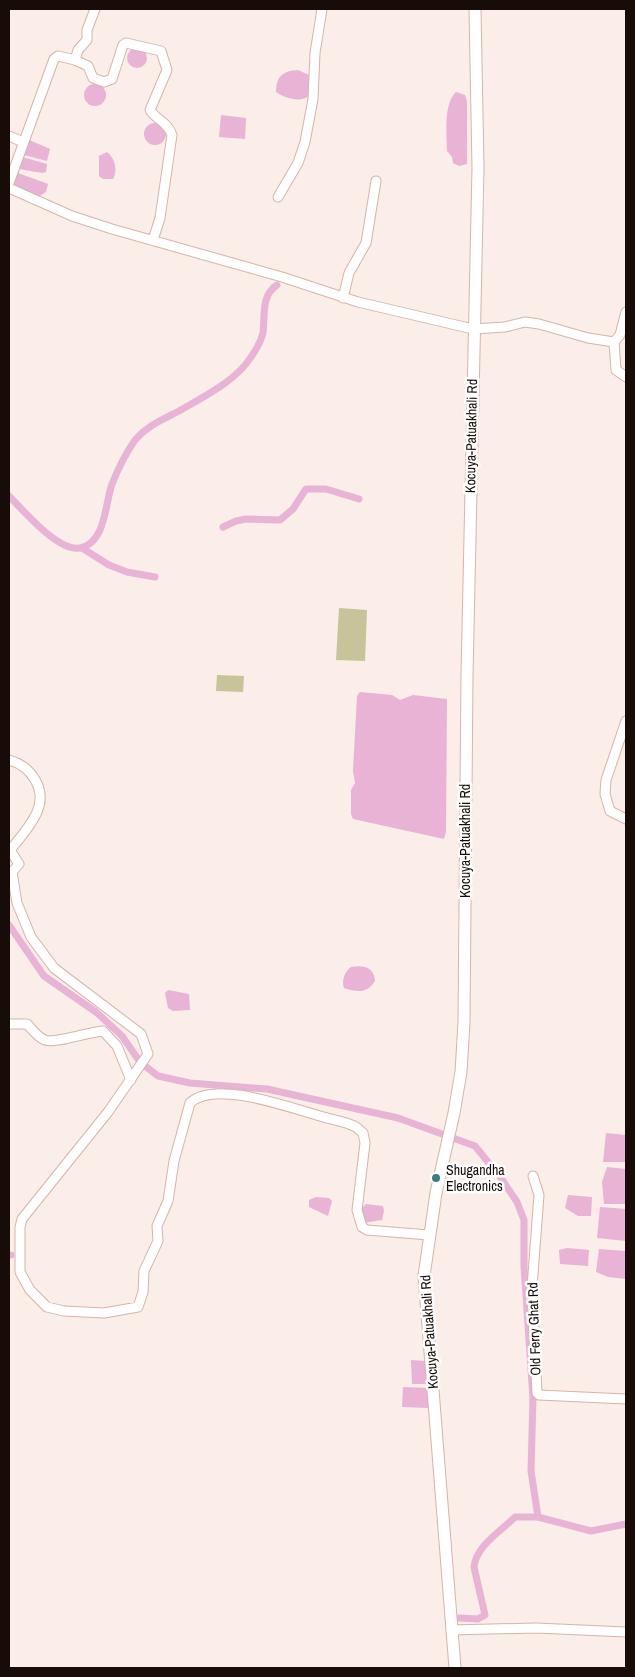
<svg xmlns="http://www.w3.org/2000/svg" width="635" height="1677" viewBox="0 0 635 1677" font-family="'Archivo Narrow',sans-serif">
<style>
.green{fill:#c7c499}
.water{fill:#e8b3d5}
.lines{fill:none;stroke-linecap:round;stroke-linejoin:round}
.canal{stroke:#e8b3d5;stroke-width:7}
.minor-casing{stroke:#d6b5a9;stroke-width:11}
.major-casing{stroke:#d6b5a9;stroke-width:13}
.minor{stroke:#fff;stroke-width:9}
.major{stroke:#fff;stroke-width:11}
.poi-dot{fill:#357e81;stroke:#fff;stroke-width:2}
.labels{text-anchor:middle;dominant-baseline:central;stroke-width:5;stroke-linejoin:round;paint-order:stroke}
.street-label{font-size:14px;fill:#170c08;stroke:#fff}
.poi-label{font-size:14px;fill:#170c08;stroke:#fff;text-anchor:start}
</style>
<rect width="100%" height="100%" fill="#fbede7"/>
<g class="green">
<path d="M339,608l28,2 -2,51 -29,-1z"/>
<path d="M217,675l27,1 -1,16 -27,-1z"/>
</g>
<g class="water">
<circle cx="137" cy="58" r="10"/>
<path d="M298,70l11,5v21c-9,7 -25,2 -33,-4 0,-16 7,-21 22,-22z"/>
<circle cx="95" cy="95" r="11"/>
<path d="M456,92l9,3 2,7v62l-8,2 -6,-3 -1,-6 -5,-6c0,-17 -4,-46 9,-59z"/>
<path d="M221,115l25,3 -1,21 -26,-2z"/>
<circle cx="155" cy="134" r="11"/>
<path d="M29,140l19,8 2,1 -3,12 -23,-6z"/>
<path d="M107,152c8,6 11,19 6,27h-10l-4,-3v-20z"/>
<path d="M22,157l25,7 -1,8 -4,1 -23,-4z"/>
<path d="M18,173l30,11 -2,8 -8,5 -27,-10z"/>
<path d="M360,692l32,3 8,5 13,-5 34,4 -1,133 -2,7 -91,-20 -2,-5v-24l4,-7 -2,-12 4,-75z"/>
<path d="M351,967c13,-2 23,0 24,14 -8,13 -18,11 -31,7 -3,-7 1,-17 7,-21z"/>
<path d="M168,990l21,4 1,16 -17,1 -5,-3 -3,-15z"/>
<path d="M606,1133l20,2v27h-23z"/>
<path d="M607,1167l19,2v35h-22l-2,-22z"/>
<path d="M568,1195l24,2 -1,19h-13l-13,-8z"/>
<path d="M316,1197l13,1 3,3 -4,15 -19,-9v-7z"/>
<path d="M366,1204l17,2 1,5 -2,9 -18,3 -3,-3 1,-12z"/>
<path d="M600,1207l26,2v32l-29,-3z"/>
<path d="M567,1248l22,2 -1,16 -28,-2 -1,-14z"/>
<path d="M599,1249l27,2v28l-18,-2 -12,-5z"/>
<path d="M411,1360l15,1v23h-14z"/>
<path d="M403,1387l25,1v20l-26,-1z"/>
</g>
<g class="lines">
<g class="canal">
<path d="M9,496c15,15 49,56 71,52 26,-5 25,-45 32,-64 6,-15 14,-31 23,-44 13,-15 27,-20 44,-29 24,-14 57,-30 72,-54 5,-7 10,-16 12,-24 2,-17 -2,-38 14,-48"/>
<path d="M223,527l13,-6 10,-2 34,1 13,-11 13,-20h20l33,10"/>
<path d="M82,548l27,17 18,7 28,5"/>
<path d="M9,925l35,51 52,36 26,24 18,26 18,14 32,7 77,6 131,29 77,28 26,32 16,24 7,18v47l9,131 -2,73 7,46 53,14 35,-7"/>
<path d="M9,1255h2"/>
<path d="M459,1618l19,1 7,-4 -11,-48c2,-21 27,-36 41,-50h23"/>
</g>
<g class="minor-casing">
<g id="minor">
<path d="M75,60l13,6 5,12 11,4 8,-3 11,-34 3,-2 35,8 6,19 -17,40c6,10 17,11 22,25l-12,83 -7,22"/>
<path d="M9,136l14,6"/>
<path d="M9,183l45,-124 4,-3 17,4 3,-10 9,-10v-10l8,-21"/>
<path d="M9,188l63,28 40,13 170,48 76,25 115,27 32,-2 20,-5 14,2 49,14 26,4 2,28 10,7"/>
<path d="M278,197l20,-34 7,-21 8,-43 2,-46 7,-44"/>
<path d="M343,298l6,-25 17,-30 10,-62"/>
<path d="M614,342l6,-7 6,-23"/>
<path d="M626,721l-20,59 -1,14 5,17 16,8"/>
<path d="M9,760c22,6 38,29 28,52 -6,14 -17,26 -27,38l9,14 -7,8 5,31 14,34 23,31 87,66 7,20 -40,58 -86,107 -2,8v45l10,18 17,17 17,4 40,2 34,-6 5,-15 1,-21 14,-30 -1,-15 11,-25 6,-40 16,-58c25,-24 100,5 130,13 12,4 25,5 36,11l7,6 2,10 -8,67 5,17 5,3 62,5"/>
<path d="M9,1024h18c6,6 10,13 18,16 9,4 44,-8 58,-9l14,15 14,34"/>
<path d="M533,1176l6,19 -7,92 5,106 2,2 87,4"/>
<path d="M451,1630l85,-2 90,4"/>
</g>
</g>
<g class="major-casing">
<path id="major" d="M455,1668l-31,-392 12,-83 18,-80 7,-41 3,-50 3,-347 11,-507 -3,-159"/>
</g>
<use href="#minor" class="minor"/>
<use href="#major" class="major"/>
</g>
<circle class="poi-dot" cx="436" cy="1178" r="5"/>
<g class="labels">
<g class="street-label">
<text transform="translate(471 436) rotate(-89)">Kocuya-Patuakhali Rd</text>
<text transform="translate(465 841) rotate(-90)">Kocuya-Patuakhali Rd</text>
<text transform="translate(534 1329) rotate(-92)">Old Ferry Ghat Rd</text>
<text transform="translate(429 1332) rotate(-94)">Kocuya-Patuakhali Rd</text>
</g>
<g class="poi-label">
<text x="446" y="1170">Shugandha<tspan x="446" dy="16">Electronics</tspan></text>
</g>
</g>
<rect width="635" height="1677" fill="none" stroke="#170c08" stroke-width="20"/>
</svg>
